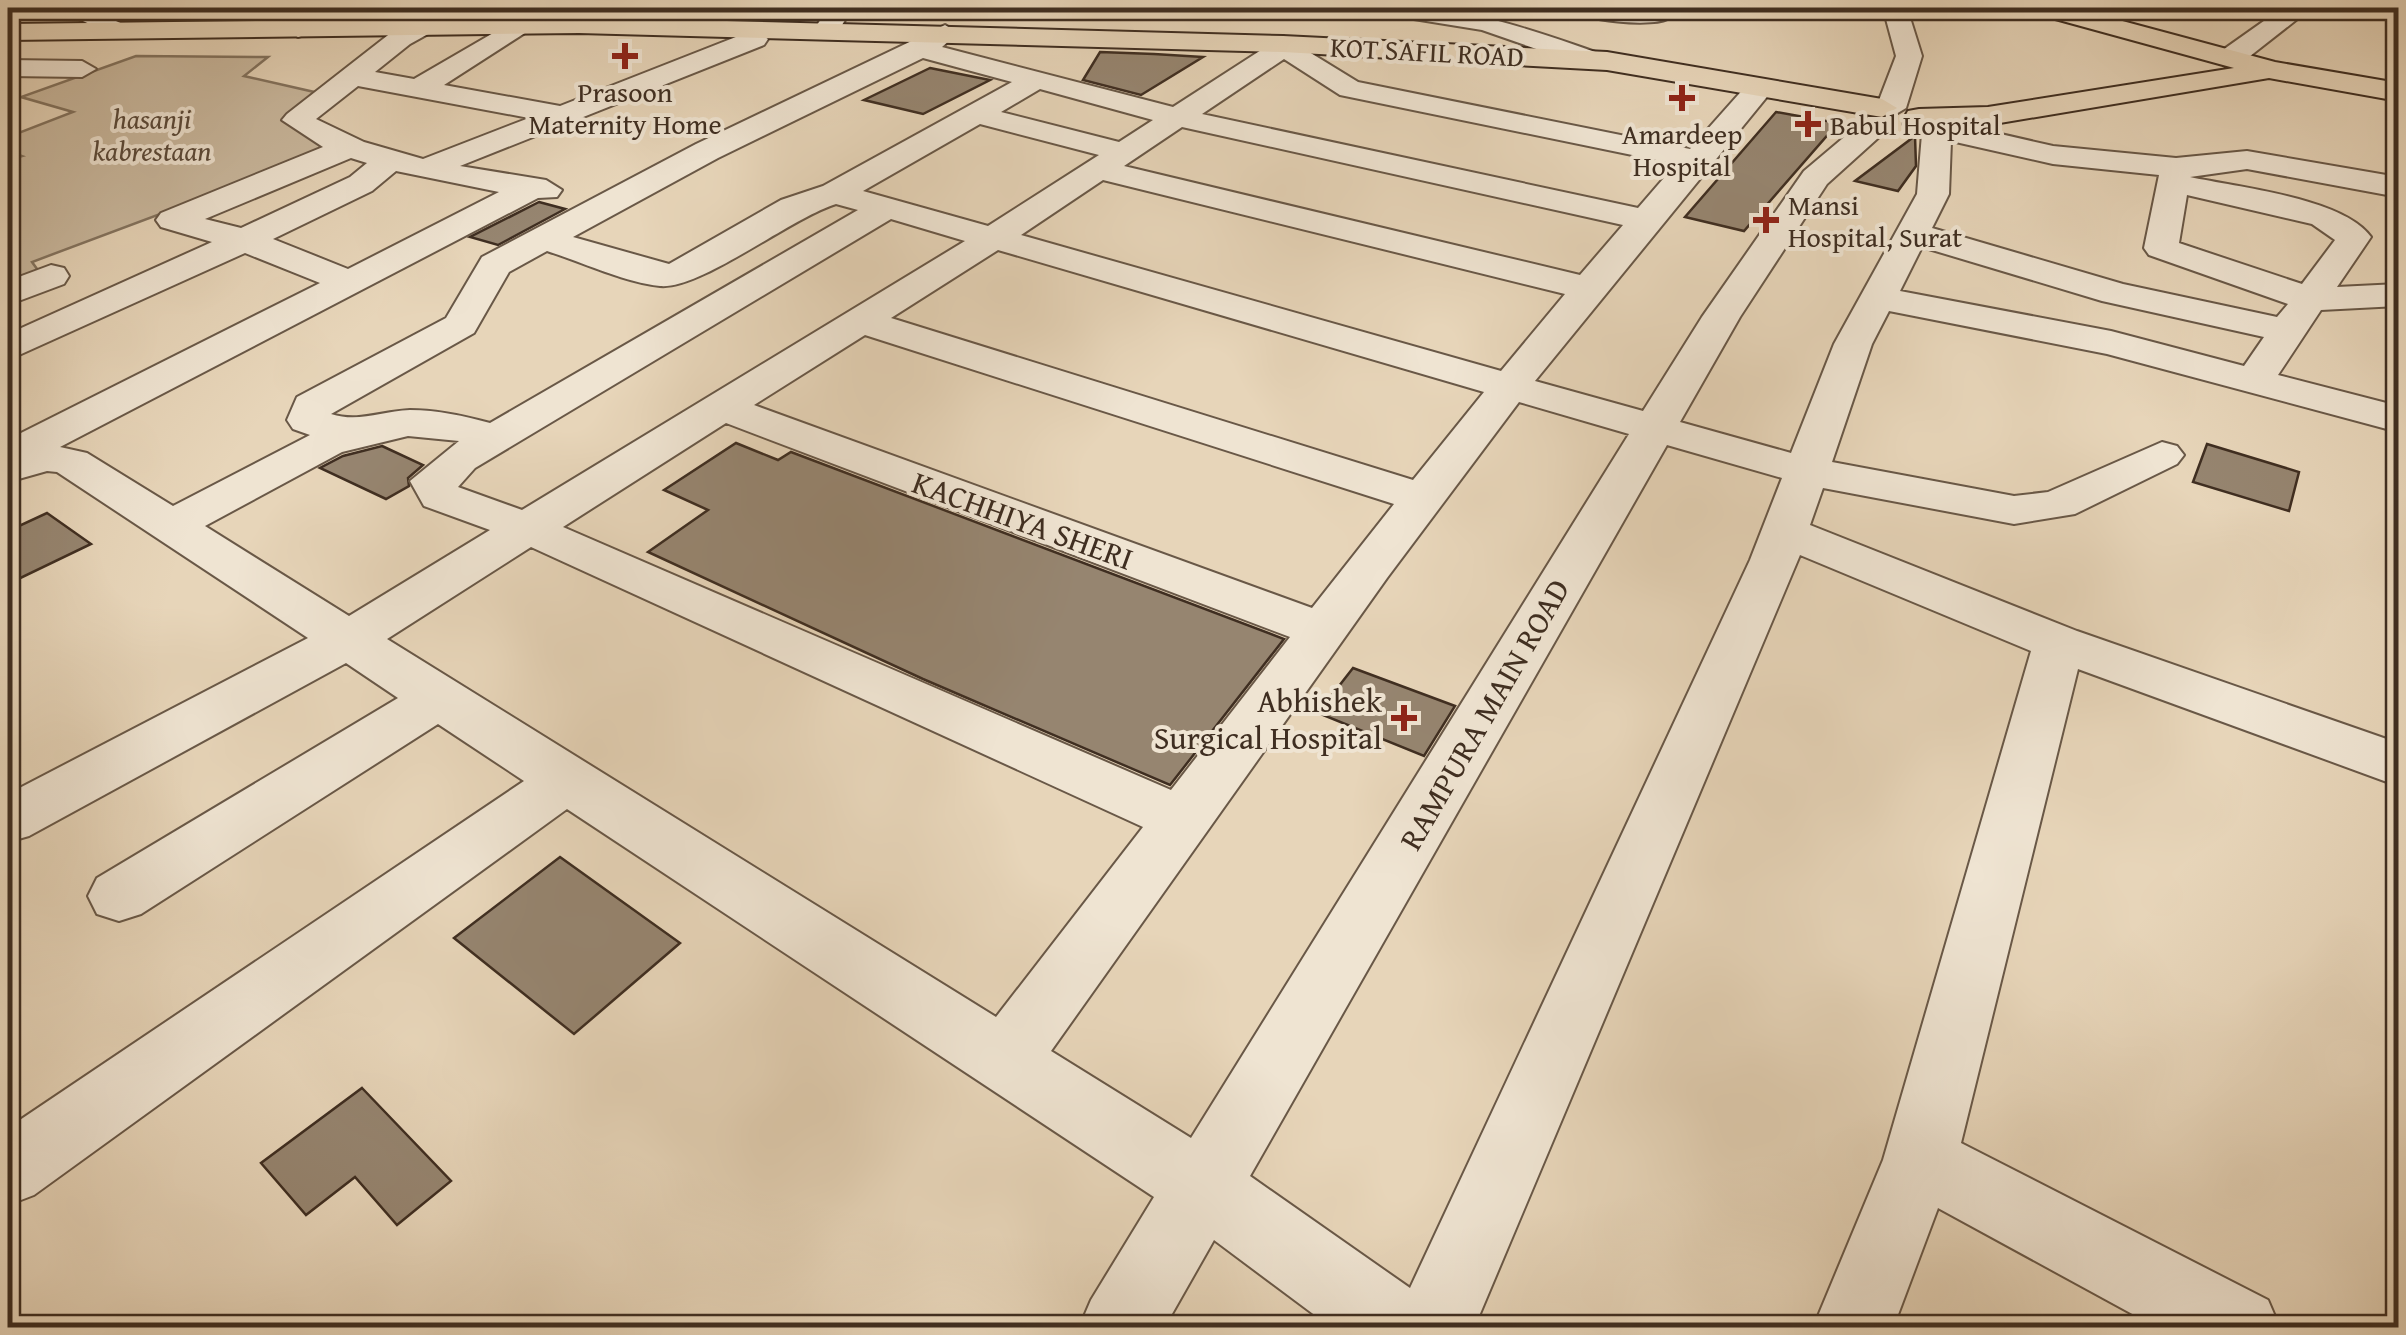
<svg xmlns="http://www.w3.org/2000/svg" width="2406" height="1335" viewBox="0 0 2406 1335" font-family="'Gentium Book Plus',serif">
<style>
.green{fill:#cab99f;stroke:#847460;stroke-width:2.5}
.building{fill:#968570;stroke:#3f2e21;stroke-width:2.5}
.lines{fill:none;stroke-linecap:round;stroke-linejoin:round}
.minor-casing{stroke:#695847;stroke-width:4}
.major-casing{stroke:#3f2e21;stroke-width:4}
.minor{fill:#efe4d2;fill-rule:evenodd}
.major{fill:#e7d5b9;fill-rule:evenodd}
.poi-dot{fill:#8f2418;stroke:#efe4d2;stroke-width:4}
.labels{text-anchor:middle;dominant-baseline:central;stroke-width:8;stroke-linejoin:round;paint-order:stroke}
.far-street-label{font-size:28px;fill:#3f2e21;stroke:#efe4d2}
.far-poi-label{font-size:28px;fill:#3f2e21;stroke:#efe4d2}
.far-park-label{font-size:28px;font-style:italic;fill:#5b4a3a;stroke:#efe4d2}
.street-label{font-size:32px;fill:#3f2e21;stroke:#efe4d2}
.poi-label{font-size:32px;fill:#3f2e21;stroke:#efe4d2;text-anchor:end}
</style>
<rect width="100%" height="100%" fill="#e7d5b9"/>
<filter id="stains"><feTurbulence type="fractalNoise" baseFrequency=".002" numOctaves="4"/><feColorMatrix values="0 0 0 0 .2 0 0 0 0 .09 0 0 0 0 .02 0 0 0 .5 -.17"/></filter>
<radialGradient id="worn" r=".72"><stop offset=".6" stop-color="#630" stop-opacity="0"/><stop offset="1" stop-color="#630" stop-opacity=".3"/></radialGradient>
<path class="green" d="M136,56l132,1 -24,19 79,18 -35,27 54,25 -310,116 13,18 -37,13v-133l14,-4 -14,-5v-14l65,-25 -52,-15z"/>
<g class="building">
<path d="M1100,52l54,2 49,3 -62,38 -58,-15z"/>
<path d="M930,68l60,12 -67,34 -59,-14z"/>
<path d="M1776,112l62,11 -94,108 -59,-14z"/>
<path d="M1915,136l1,30 -18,25 -43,-10z"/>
<path d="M539,202l26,7 -67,36 -28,-8z"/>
<path d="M736,443l42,17 13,-8 493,187 -114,146 -247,-106 -275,-127 60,-42 -44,-20z"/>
<path d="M2207,444l92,28 -10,39 -96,-29z"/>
<path d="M382,446l41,19 -15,13 1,8 -23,13 -66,-31 23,-12z"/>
<path d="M47,513l44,31 -83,40v-53z"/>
<path d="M1353,668l102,38 -31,50 -106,-43z"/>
<path d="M560,857l120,86 -106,91 -120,-96z"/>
<path d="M362,1088l89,93 -54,44 -42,-48 -49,38 -45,-52z"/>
</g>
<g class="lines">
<g class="minor-casing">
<g id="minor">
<path d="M54,8h33l49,22 -13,8 -9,-3z"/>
<path d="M288,8h34l7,6 -22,20 -9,3 -13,-8 13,-13z"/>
<path d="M444,8h31l-65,36 -35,28 39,7 105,-61 13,8 -4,5 -84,54 116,21 186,-73 9,-2 13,8 -4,6 -304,121 86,14 16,10 -5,7 -19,1 -478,249 27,6 86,53 137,-71 -17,-6 -6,-9 10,-23 149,-79 36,-61 214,-113 249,-119 13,8 -16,14 231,60 110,-71 75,46 332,67 56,-63h20l4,6 -4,6 -231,283 108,30 59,-94 102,-146 64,-54h20l5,6 -5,6 -61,55 -87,133 -60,105 111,31 43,-109 83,-150 5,-60 -15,-4 -4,-6 4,-6 11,-3 135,31 123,12 71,-7 151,26v20l-151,-28 -57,8c46,10 154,21 181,60l-34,50 61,-3v22l-77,4 -43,65 120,31v26l-291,-78 -218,-43 -17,33 -40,118 182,34 34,-4 114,-50 15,4 7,9 -7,9 -102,50 -61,10 -191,-36 -13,37 267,106 321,112v43l-320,-117 -117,474 307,157 12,28h-122l-220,-120 -45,120h-80l70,-168 148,-509 -231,-96 -326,773h-142l-118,-88 -50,88h-85l12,-28 63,-103 -587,-388 -533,386 -26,10v-77l516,-347 -86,-57 -297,190 -22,7 -22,-7 -9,-18 9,-18 301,-180 -52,-35 -317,173 -21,6v-48l300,-156 -251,-166 -10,-1 -39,11v-27l10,-4 -6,-8 7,-9 301,-151 -75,-30 -237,107v-26l204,-92 -51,-15 -5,-7 5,-7 162,-66 -41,-27 5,-6 105,-82zM923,58l89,24 -189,104 -42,14 -112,64 -96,-27 145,-79zM1284,59l56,36 336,69 -38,44 -436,-94zM358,86l171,32 -106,41 -59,-17 -48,-23zM1040,89l113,31 -34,22 -118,-30zM980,124l119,31 -111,71 -125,-35zM1182,127l441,98 -43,50 -456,-109zM1951,141l102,23 106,11 -15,73 5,7 139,49 -11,13 -154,-33 -191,-56 17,-34zM351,158l16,5 -17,14 -109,51 -36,-9zM396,171l103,21 -151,77 -75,-30 99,-48zM1103,180l462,114 -64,77 -480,-136zM2187,195l125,29 23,16 -33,44 -123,-41zM836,204l22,6 -368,213c-26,-7 -52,-13 -80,-13 -29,1 -51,13 -79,4l143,-81 35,-61 38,-21c35,11 76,31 113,35 40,4 129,-67 176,-82zM891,219l74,22 -443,269 -64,-23 17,-19zM1922,247l180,54 162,36 -20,29 -133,-35 -211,-40zM998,250l486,142 -71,88 -522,-162zM865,335l529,169 -82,104 -558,-203zM1519,402l110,32 -438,704 -140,-87 336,-473zM726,423l564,214 -119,153 -608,-263zM408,436l51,5 -49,40 14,25 66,24 -141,86 -144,-90 137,-74zM1667,445l115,33 -32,82 -340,728 -160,-112zM531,547l612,280 -147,190 -609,-378z"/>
<path d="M621,8h98l-12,7 -61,1 -67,17 -13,-8 4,-5z"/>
<path d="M829,8h24l-17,26 -9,3 -13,-8z"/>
<path d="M1377,8c79,-5 147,19 221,45l3,6 -13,8 -106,-37 -93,-15z"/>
<path d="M1566,8l100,4 4,5c-12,12 -93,3 -104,-9z"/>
<path d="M1883,8h24l15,48 -16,52 -15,9 -15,-9 20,-52z"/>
<path d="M2277,8h24l4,5 -65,51h-20l-3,-6 3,-6 58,-41z"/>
<path d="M8,60l74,1 14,8 -14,8 -74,-1z"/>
<path d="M51,265l13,3 5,8 -5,8 -56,21v-24z"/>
</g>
</g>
<g class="major-casing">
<g id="major">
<path d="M2033,8h41l201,54 123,21v18l-129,-23 -281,47h-80l-4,-7 4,-7 11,-2 69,-2 246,-39 -197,-54z"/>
<path d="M579,17l704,19 324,16 275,47 15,9 -15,9 -275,-47 -324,-18 -704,-19 -571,7v-16z"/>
</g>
</g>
<use href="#minor" class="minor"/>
<use href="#major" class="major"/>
</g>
<g class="poi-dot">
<path d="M620 41h10v10h10v10h-10v10h-10v-10h-10v-10h10z"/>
<path d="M1677 83h10v10h10v10h-10v10h-10v-10h-10v-10h10z"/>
<path d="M1803 109h10v10h10v10h-10v10h-10v-10h-10v-10h10z"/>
<path d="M1761 205h10v10h10v10h-10v10h-10v-10h-10v-10h10z"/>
<path d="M1399 703h10v10h10v10h-10v10h-10v-10h-10v-10h10z"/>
</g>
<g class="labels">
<g class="far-street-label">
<text transform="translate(1427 51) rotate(3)">KOT SAFIL ROAD</text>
</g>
<g class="far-poi-label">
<text x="625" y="91">Prasoon<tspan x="625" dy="32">Maternity Home</tspan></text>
<text x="1830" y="124" text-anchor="start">Babul Hospital</text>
<text x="1682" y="133">Amardeep<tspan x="1682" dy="32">Hospital</tspan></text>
<text x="1788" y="204" text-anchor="start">Mansi<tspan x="1788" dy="32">Hospital, Surat</tspan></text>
</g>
<g class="far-park-label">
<text x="152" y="118">hasanji<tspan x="152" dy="32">kabrestaan</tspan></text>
</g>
<g class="street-label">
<text transform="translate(1023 520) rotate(20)">KACHHIYA SHERI</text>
<text transform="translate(1484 714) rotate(-60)">RAMPURA MAIN ROAD</text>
</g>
<g class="poi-label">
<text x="1382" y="700">Abhishek<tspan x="1382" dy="37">Surgical Hospital</tspan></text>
</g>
</g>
<rect width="2406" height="1335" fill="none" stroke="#e7d5b9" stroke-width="40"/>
<rect x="10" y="10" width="2386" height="1315" fill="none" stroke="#3f2e21" stroke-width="5"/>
<rect x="20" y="20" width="2366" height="1295" fill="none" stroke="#3f2e21" stroke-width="2.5"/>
<rect width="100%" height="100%" filter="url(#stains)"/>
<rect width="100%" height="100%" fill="url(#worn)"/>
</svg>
